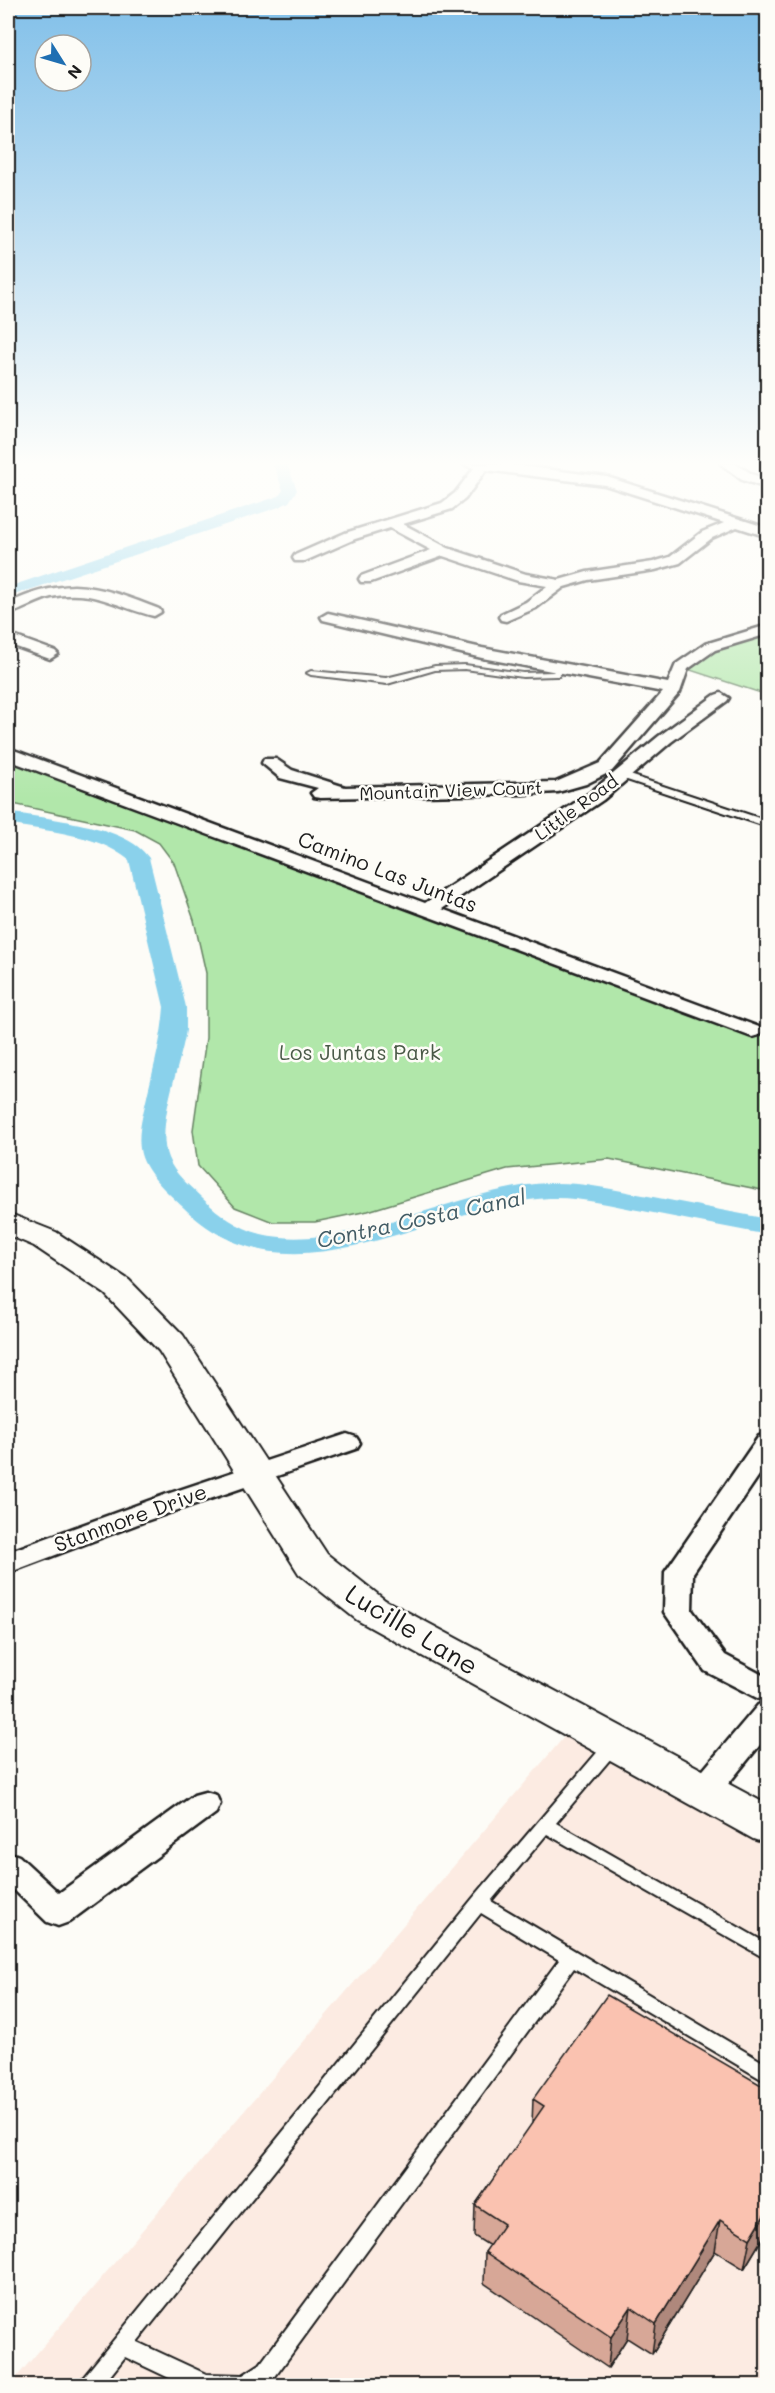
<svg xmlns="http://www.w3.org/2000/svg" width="775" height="2393" viewBox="0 0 775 2393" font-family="Mali,sans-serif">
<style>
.built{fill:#fcebe2}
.green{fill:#b1e7aa;stroke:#668263;stroke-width:1.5}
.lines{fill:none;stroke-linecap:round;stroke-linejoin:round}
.canal{fill:#8ad1eb;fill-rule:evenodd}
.lane-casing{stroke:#1c1c1c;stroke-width:4}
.street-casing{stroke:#1c1c1c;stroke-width:5}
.secondary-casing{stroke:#1c1c1c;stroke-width:4}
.lane{fill:#fdfcf7;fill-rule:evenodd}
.street{fill:#fdfcf7;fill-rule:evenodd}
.secondary{fill:#fdfcf7;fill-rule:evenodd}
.wall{fill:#d7a797;stroke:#1c1c1c;stroke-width:1.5}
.shaded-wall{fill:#af887b;stroke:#1c1c1c;stroke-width:1.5}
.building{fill:#fac2b0;stroke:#1c1c1c;stroke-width:1.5}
.labels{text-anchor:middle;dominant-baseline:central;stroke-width:5;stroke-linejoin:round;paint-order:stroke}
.far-street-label{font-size:18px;fill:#1c1c1c;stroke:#fdfcf7}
.street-label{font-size:21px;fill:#1c1c1c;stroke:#fdfcf7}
.park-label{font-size:21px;fill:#495947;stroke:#fdfcf7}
.water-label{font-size:22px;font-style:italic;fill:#425b64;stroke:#fdfcf7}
.near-street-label{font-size:26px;fill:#1c1c1c;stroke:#fdfcf7}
</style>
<rect width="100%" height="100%" fill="#fdfcf7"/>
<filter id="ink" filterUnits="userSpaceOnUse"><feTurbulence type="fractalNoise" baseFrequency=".0167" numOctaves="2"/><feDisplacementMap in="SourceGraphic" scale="12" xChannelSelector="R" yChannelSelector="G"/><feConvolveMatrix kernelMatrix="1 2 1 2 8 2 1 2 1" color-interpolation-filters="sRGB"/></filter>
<g filter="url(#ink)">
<path class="built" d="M576,1723l191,103v559l-758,1z"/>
<g class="green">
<path d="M767,629v66l-86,-28 11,-9z"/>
<path d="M8,754l625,231 134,52v154l-158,-32 -102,10 -139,42 -53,11h-42l-38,-15 -37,-41 -5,-36 13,-92v-65l-12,-53 -20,-57 -15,-20 -24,-13 -127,-27z"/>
</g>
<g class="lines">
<g class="canal">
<path d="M273,464h14l10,26 -8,12 -10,5 -271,90v-10l271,-91 4,-6z"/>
<path d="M8,812c38,7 118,12 141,46l37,149c0,7 0,15 0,23 -5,35 -31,96 -18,128 6,16 23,29 35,41 17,16 35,29 58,35 86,20 199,-47 288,-51 32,-1 62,6 94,12 41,8 83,16 125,24v16c-42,-8 -84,-16 -125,-24 -32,-6 -62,-14 -94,-13 -121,6 -260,115 -366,9 -16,-15 -36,-32 -42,-53 -5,-21 3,-42 7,-62 7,-29 14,-56 16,-85l-35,-147c-34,-27 -80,-28 -121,-36z"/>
</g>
<g class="lane-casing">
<g id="lane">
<path d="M465,665l58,8 30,-1 7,-6 4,2 -5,8h-3l-33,1 -58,-8 -30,1 -48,14 -76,-9 -4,-2 4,-2 75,7 49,-12z"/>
<path d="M621,772l147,49v6l-150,-50v-4z"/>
<path d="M612,1740l6,2 2,4 -2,4 -62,73 212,121v16l-221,-126 -56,67 277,164v18l-194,-115 -300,410 -11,8h-77l-61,-29 -23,29h-23l3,-7 391,-481 133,-156zM481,1913l78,47 -299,404 -17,11 -37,-1 -69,-32z"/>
</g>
</g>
<g class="street-casing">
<g id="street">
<path d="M462,464h45l100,13 161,51v9l-31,-10 -25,11 -32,25 -25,7 -67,10 -24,7 -28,21 -30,13 -5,-1 -2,-3 2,-3 25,-12 21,-16 -29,-5 -75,-25 -72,26h-10l-2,-3 2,-3 70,-26 -41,-22 -35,11 -50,22h-10l-2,-3 2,-3 50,-22 97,-30 13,-10 19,-25zM486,470l119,15 119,38 -22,9 -32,25 -17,5 -66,10 -28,8 -33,-6 -78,-26 -45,-24 49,-15 13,-10z"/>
<path d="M721,464h15l16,10 16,6v8l-26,-8z"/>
<path d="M74,586c30,1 57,12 85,23l2,3 -7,4c-38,-9 -61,-28 -103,-19 -16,4 -29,14 -43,17v-10c20,-11 43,-17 66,-18z"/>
<path d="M328,613l154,35 186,35 8,-19 29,-20 63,-19v9l-53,16 -27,19 -8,23 -68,79 -26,13 -28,8 -35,2 -203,4 -6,-1 -3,-4 7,-5 -38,-10 -18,-15 2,-4h12l16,11 53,17 211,-5 44,-19 63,-71 -181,-34 -159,-38 -2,-3z"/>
<path d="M8,634l47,17 3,3 -8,5 -42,-15z"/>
<path d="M721,693l8,5 -2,3 -56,41 -68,58 -161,109 317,118 3,4 -3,4 -7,2 -744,-277v-11l6,1 411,153 166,-111 68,-56 56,-41z"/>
<path d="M768,1433v29l-75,111 -1,37 33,45 43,23v57l-53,65 -11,3 -11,-3 -4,-9 4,-9 65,-77 7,-3 -60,-31 -41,-59 1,-40 94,-136z"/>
<path d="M347,1434l9,3 4,6 -4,6 -213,73 -135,51v-21l159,-58z"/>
<path d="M205,1792l11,3 4,9 -4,9 -147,109 -11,4 -11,-4 -39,-38v-32l11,4 40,37 135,-98z"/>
</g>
</g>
<g class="secondary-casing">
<path id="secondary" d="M8,1213l48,19 73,48 54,55 144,219 58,46 383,205v39l-15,-5 -396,-219 -58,-46 -140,-223 -54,-57 -71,-48 -26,-11z"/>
</g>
<use href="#lane" class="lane"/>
<use href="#street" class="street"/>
<use href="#secondary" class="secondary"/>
</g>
<path class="wall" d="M768,2089v140l-24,40 -29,-18 -63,103 -25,-16 -19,30 -124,-85 1,-31 5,-6 -16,-10 1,-31 57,-81 1,-25z"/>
<g class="shaded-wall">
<path d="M768,2209v20l-24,40 6,-30z"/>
<path d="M720,2220l-5,31 -63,103 4,-30z"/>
<path d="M631,2307l-4,31 -19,30 3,-31z"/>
</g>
<path class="building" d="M607,1995l161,94v120l-18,30 -30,-19 -64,104 -25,-17 -20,30 -126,-85 19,-28 -29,-19 69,-99 -11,-7z"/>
</g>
<linearGradient id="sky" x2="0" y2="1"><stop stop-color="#82c0e9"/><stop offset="0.58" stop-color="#fefefb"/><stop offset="1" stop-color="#fefefb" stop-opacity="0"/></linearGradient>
<rect width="775" height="799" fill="url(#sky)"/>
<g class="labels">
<g class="far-street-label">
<text transform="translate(451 790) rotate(-2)">Mountain View Court</text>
<text transform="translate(576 807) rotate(-36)">Little Road</text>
</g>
<g class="street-label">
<text transform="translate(388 871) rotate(21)">Camino Las Juntas</text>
<text transform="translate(130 1517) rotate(-20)">Stanmore Drive</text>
</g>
<g class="park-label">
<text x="360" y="1051">Los Juntas Park</text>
</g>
<g class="water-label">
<text transform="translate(421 1218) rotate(-12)">Contra Costa Canal</text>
</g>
<g class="near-street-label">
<text transform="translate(412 1629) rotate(31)">Lucille Lane</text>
</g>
</g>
<rect width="775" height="2393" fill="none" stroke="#fdfcf7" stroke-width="30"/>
<rect x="15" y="15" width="745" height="2363" fill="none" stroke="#1c1c1c" stroke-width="2" filter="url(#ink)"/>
<g transform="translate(63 63) rotate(127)"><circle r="28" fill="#fdfcf7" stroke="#a3a29f" stroke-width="1.5"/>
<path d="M0-4.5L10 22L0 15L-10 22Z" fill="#1f6fb2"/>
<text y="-9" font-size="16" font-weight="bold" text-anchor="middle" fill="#1c1c1c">N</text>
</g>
</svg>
